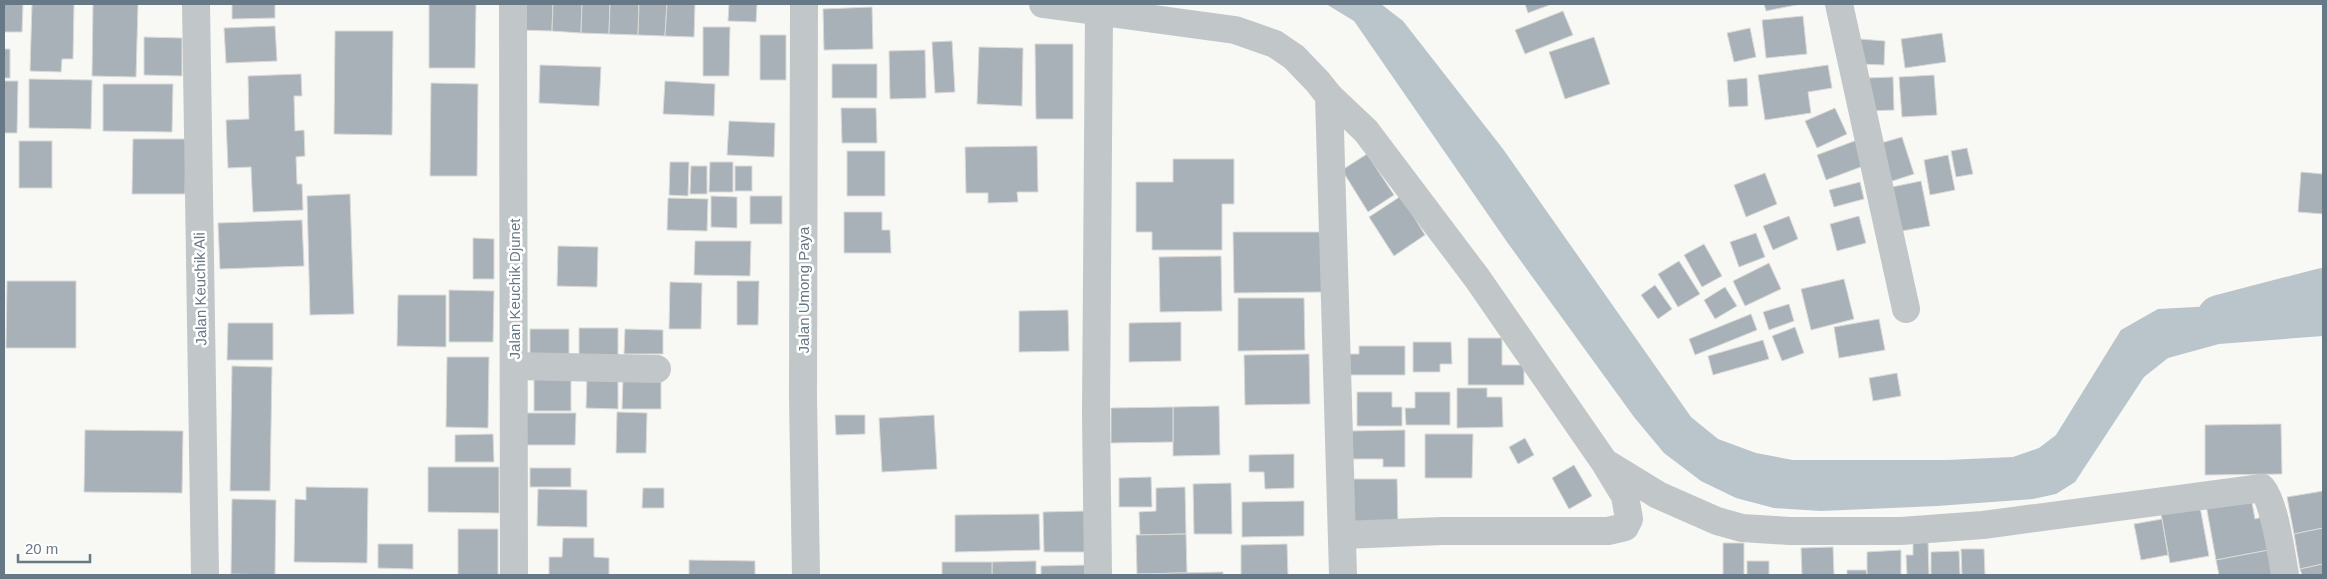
<svg xmlns="http://www.w3.org/2000/svg" width="2327" height="579" viewBox="0 0 2327 579" font-family="Arial,sans-serif">
<style>
.water{fill:#b9c5ca}
.lines{fill:none;stroke-linecap:round;stroke-linejoin:round}
.river{stroke:#b9c5ca;stroke-width:44}
.building{fill:#a8b1b7;stroke:#dadad8}
.minor{stroke:#c1c6c9;stroke-width:28}
.labels{text-anchor:middle;dominant-baseline:central;stroke-width:5;stroke-linejoin:round;paint-order:stroke}
.street-label{font-size:15px;fill:#677886;stroke:#fff}
</style>
<rect width="100%" height="100%" fill="#f8f8f5"/>
<path class="water" d="M1326,4h55l22,17 100,128 188,268 27,22 38,14 37,7h154l66,-3 26,-9 17,-13 65,-105 37,-21 165,-9v36l-104,8 -51,14 -24,19 -69,105 -19,12 -23,5 -96,7 -116,5 -47,-3 -38,-10 -35,-17 -37,-28 -30,-36 -127,-175 -153,-221z"/>
<g class="lines">
<path class="river" d="M2219,317l104,-27"/>
</g>
<g class="building">
<path d="M4,4h19l-1,28h-18z"/>
<path d="M32,4h42l-1,55h-11l-1,13 -31,-1z"/>
<path d="M93,4h45l-2,73 -44,-1z"/>
<path d="M232,4h43v14l-43,1z"/>
<path d="M429,4h47l-1,64h-46z"/>
<path d="M519,4h34l-1,27 -34,-1z"/>
<path d="M553,4h29l-1,29 -29,-2z"/>
<path d="M582,4h28l-1,30 -28,-1z"/>
<path d="M610,4h29l-1,31 -29,-1z"/>
<path d="M639,4h28l-2,32 -27,-1z"/>
<path d="M667,4h28l-1,33 -29,-1z"/>
<path d="M729,4h28l-1,18 -28,-1z"/>
<path d="M1525,4h27l-24,9z"/>
<path d="M1764,4h37l-35,7z"/>
<path d="M872,7l1,42 -49,1 -1,-41z"/>
<path d="M1563,11l10,24 -48,19 -10,-24z"/>
<path d="M1803,16l4,38 -41,4 -4,-38z"/>
<path d="M275,26l2,35 -51,2 -2,-35z"/>
<path d="M703,27h27l-1,49h-26z"/>
<path d="M1750,28l6,29 -22,5 -7,-29z"/>
<path d="M335,31h58l-1,104 -58,-1z"/>
<path d="M1942,33l4,29 -41,6 -4,-29z"/>
<rect x="760" y="35" width="26" height="45"/>
<path d="M144,37l38,1v38l-38,-1z"/>
<path d="M1594,37l16,47 -45,15 -16,-47z"/>
<path d="M1860,39l25,2 -1,24 -25,-1z"/>
<path d="M952,41l3,51 -20,1 -3,-51z"/>
<path d="M1035,44h38v75h-37z"/>
<path d="M979,47l44,1 -1,58 -45,-2z"/>
<rect x="4" y="49" width="6" height="29"/>
<path d="M925,50l1,48 -36,1 -1,-48z"/>
<rect x="832" y="64" width="45" height="34"/>
<path d="M540,65l61,2 -2,39 -60,-3z"/>
<path d="M1828,65l4,23 -24,4 3,21 -46,7 -7,-45z"/>
<path d="M301,74l1,22h-8l1,35 9,-1 1,26 -9,1 1,27h5l1,26 -50,2 -2,-45 -23,1 -2,-48 23,-1 -1,-43z"/>
<path d="M1934,75l3,40 -35,2 -3,-40z"/>
<path d="M1893,77l1,33 -25,1 -2,-33z"/>
<path d="M1747,78l1,28 -19,1 -2,-27z"/>
<path d="M29,79l63,1 -1,49 -62,-1z"/>
<path d="M4,81h14l-1,52h-13z"/>
<path d="M665,81l50,3 -1,32 -51,-2z"/>
<path d="M431,83l47,1 -1,92h-47z"/>
<path d="M103,84h70l-1,48 -69,-1z"/>
<path d="M841,108h35l1,35h-35z"/>
<path d="M1835,108l12,26 -30,14 -12,-27z"/>
<path d="M729,121l46,2 -1,34 -47,-2z"/>
<path d="M1902,137l12,37 -31,10 -12,-38z"/>
<path d="M133,139h53l-1,55h-53z"/>
<path d="M1857,140l9,25 -40,15 -9,-25z"/>
<rect x="19" y="141" width="33" height="47"/>
<path d="M1037,146l1,46h-21l1,10 -30,1v-10h-22l-1,-46z"/>
<path d="M1967,148l6,26 -17,3 -5,-26z"/>
<rect x="847" y="151" width="38" height="45"/>
<path d="M1367,154l27,41 -26,17 -26,-42z"/>
<path d="M1948,155l7,35 -25,5 -6,-35z"/>
<path d="M1173,159h61v45h-12v46h-70v-18h-16v-50h37z"/>
<path d="M670,162h19l-1,34 -19,-1z"/>
<path d="M710,162h23v30h-24z"/>
<path d="M691,166h16v28h-17z"/>
<rect x="735" y="166" width="17" height="25"/>
<path d="M2301,172l22,2v40l-25,-2z"/>
<path d="M1765,173l12,31 -31,13 -12,-32z"/>
<path d="M1921,181l9,45 -34,6 -9,-44z"/>
<path d="M1860,182l4,17 -30,8 -5,-17z"/>
<path d="M350,194l4,120 -44,1 -3,-119z"/>
<path d="M711,196l26,1v31l-26,-1z"/>
<rect x="750" y="196" width="32" height="28"/>
<path d="M1401,196l24,39 -31,21 -25,-39z"/>
<path d="M668,198l40,1 -1,32 -40,-1z"/>
<path d="M844,212h38v18h8l1,23h-47z"/>
<path d="M1789,216l9,23 -25,11 -10,-24z"/>
<path d="M1859,216l7,27 -29,8 -7,-27z"/>
<path d="M302,220l2,46 -84,3 -2,-46z"/>
<path d="M1233,232h92v60l-91,1z"/>
<path d="M1756,233l9,24 -26,10 -9,-25z"/>
<path d="M473,238l21,1v40h-21z"/>
<path d="M695,241h56l-1,35 -56,-1z"/>
<path d="M1704,244l18,32 -20,11 -18,-32z"/>
<path d="M558,246l40,1 -1,40 -40,-1z"/>
<path d="M1221,256l1,55 -62,1 -1,-55z"/>
<path d="M1679,261l21,33 -22,13 -20,-33z"/>
<path d="M1769,263l12,26 -36,17 -12,-25z"/>
<path d="M1844,279l10,40 -43,11 -10,-41z"/>
<path d="M7,281h69v67h-70z"/>
<path d="M737,281h22l-1,44h-21z"/>
<path d="M670,282l32,1 -1,46h-32z"/>
<path d="M1655,285l17,24 -14,10 -17,-24z"/>
<path d="M1725,287l12,19 -22,13 -11,-19z"/>
<path d="M449,290l45,1 -1,51h-44z"/>
<path d="M398,295h48v52l-49,-1z"/>
<path d="M1238,298h66l1,52 -67,1z"/>
<path d="M1789,304l5,17 -25,9 -6,-18z"/>
<path d="M1068,310l1,41 -50,1v-41z"/>
<path d="M1751,314l6,16 -62,25 -6,-16z"/>
<path d="M1879,319l6,31 -46,8 -5,-31z"/>
<path d="M1181,322v39l-52,1v-39z"/>
<path d="M228,323h45v37h-46z"/>
<path d="M1795,327l9,26 -22,8 -10,-25z"/>
<rect x="579" y="328" width="39" height="28"/>
<rect x="530" y="329" width="39" height="29"/>
<path d="M625,329l38,1v24h-39z"/>
<path d="M1468,338h34v27h22v20h-56z"/>
<path d="M1763,340l6,19 -56,16 -5,-19z"/>
<path d="M1413,342h38l1,22h-12v8h-27z"/>
<path d="M1359,346h46v29h-61v-21h15z"/>
<path d="M1309,354l1,50 -65,1 -1,-50z"/>
<path d="M447,357h42l-1,71 -42,-1z"/>
<path d="M232,366l40,1 -2,124h-40z"/>
<path d="M1897,373l4,23 -28,5 -4,-23z"/>
<path d="M587,377h31v32l-32,-1z"/>
<rect x="534" y="378" width="37" height="33"/>
<path d="M623,380h38v29h-39z"/>
<path d="M1457,388h30v9h15l1,30 -46,1z"/>
<path d="M1357,392h35v15h10v19h-45z"/>
<path d="M1415,392h35v33h-44l-1,-17h10z"/>
<path d="M1219,406l1,49 -47,1v-49z"/>
<path d="M1173,407v35l-62,1v-35z"/>
<path d="M617,412l30,1 -1,40h-30z"/>
<path d="M524,413h52l-1,32h-51z"/>
<path d="M835,415h30v19l-29,1z"/>
<path d="M934,415l3,54 -55,3 -3,-54z"/>
<path d="M2281,424l1,50 -77,1v-50z"/>
<path d="M85,430l98,1 -1,62 -98,-1z"/>
<path d="M1405,430v37h-22v-8h-32l-1,-28z"/>
<path d="M493,434l1,28h-39v-27z"/>
<path d="M1425,434h48l-1,44h-47z"/>
<path d="M1525,438l9,17 -16,9 -9,-17z"/>
<path d="M1294,454v34l-29,1 -1,-17h-15v-17z"/>
<path d="M1574,465l18,31 -23,13 -17,-31z"/>
<path d="M428,467h71v46l-71,-1z"/>
<rect x="530" y="468" width="41" height="19"/>
<path d="M1151,477l1,30h-33v-29z"/>
<path d="M1353,479h44l1,45h-45z"/>
<path d="M1231,483l1,51h-38l-1,-50z"/>
<path d="M306,487l62,1 -1,75 -73,-1 1,-63 11,1z"/>
<path d="M1185,487l1,47 -46,1 -1,-23 17,-1v-23z"/>
<path d="M643,488h21v20h-22z"/>
<path d="M538,489l49,1v37l-50,-1z"/>
<path d="M2323,491v37l-29,6 -7,-37z"/>
<path d="M2251,497l4,22 7,-2 7,33 -53,10 -10,-55z"/>
<path d="M232,499l44,1 -1,75 -44,-1z"/>
<path d="M1304,501v35l-62,1v-35z"/>
<path d="M2200,507l9,49 -39,7 -9,-49z"/>
<path d="M1087,511l1,41h-44l-1,-40z"/>
<path d="M1039,514l1,36 -85,2v-37z"/>
<path d="M2162,519l6,36 -27,5 -7,-36z"/>
<path d="M2323,528v36l-23,5 -6,-35z"/>
<rect x="458" y="529" width="40" height="46"/>
<path d="M1186,534l1,39 -50,1 -1,-39z"/>
<path d="M563,538h31v19l15,1v17h-60v-18h13z"/>
<path d="M1913,541h15l1,34h-22l-1,-20h7z"/>
<rect x="1723" y="543" width="21" height="32"/>
<path d="M378,544h35v25l-35,-1z"/>
<path d="M1287,544l1,31h-47v-30z"/>
<path d="M1833,547l1,28h-32l-1,-27z"/>
<path d="M1961,549h23l1,26h-23z"/>
<path d="M1901,550v25h-34v-23z"/>
<path d="M2269,550l4,25h-54l-3,-15z"/>
<path d="M1959,551l1,24h-29v-23z"/>
<path d="M689,560l66,1v14h-66z"/>
<path d="M1036,561v14h-44v-13z"/>
<rect x="1747" y="561" width="22" height="14"/>
<rect x="942" y="562" width="50" height="13"/>
<path d="M2323,564v11h-21l-2,-6z"/>
<path d="M1088,565v10h-47v-9z"/>
<path d="M1847,570h19l1,5h-20z"/>
<path d="M1223,572v3h-86v-1z"/>
</g>
<g class="lines">
<g class="minor">
<path d="M196,4l9,571"/>
<path d="M513,4l1,571"/>
<path d="M804,4l-1,394 3,177"/>
<path d="M1043,4l192,26 40,14 19,13 24,25 11,14 14,479"/>
<path d="M1839,4l67,305"/>
<path d="M1329,96l37,35 111,147 128,185 20,33 4,23 -4,8 -17,4h-166l-99,4"/>
<path d="M514,366l143,3"/>
<path d="M1609,465l49,30 59,26 25,7 48,3h111l82,-6 279,-37c13,16 19,65 23,87"/>
<path d="M1098,575l-2,-161 3,-403"/>
</g>
</g>
<g class="labels">
<g class="street-label">
<text transform="translate(200 289) rotate(-91)">Jalan Keuchik Ali</text>
<text transform="translate(514 289) rotate(-90)">Jalan Keuchik Djunet</text>
<text transform="translate(803 290) rotate(-90)">Jalan Umong Paya</text>
</g>
</g>
<rect width="2327" height="579" fill="none" stroke="#677886" stroke-width="10"/>
<path d="M18 554v8h72v-8" fill="none" stroke="#677886" stroke-width="2.5"/>
<text x="25" y="554" font-size="15" fill="#677886" stroke="#ffffff" stroke-width="4" paint-order="stroke">20 m</text>
</svg>
